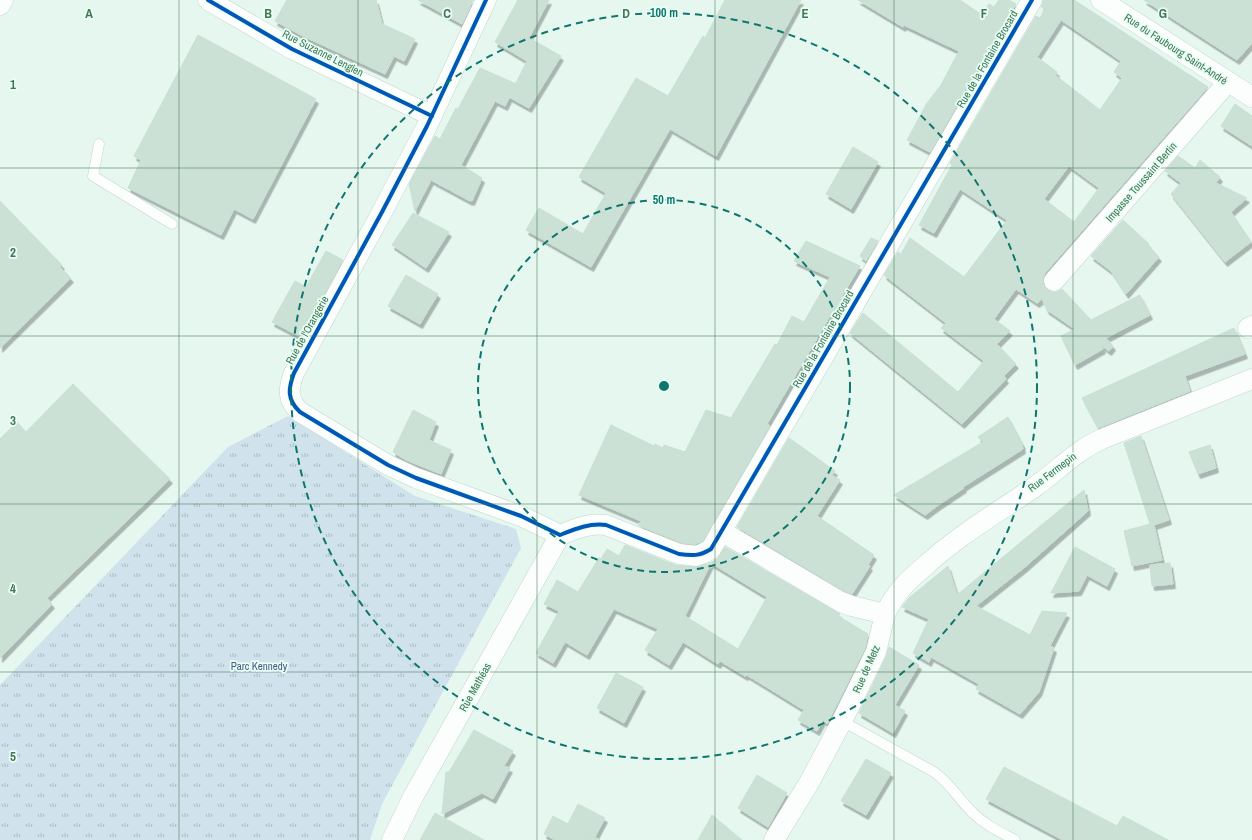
<svg xmlns="http://www.w3.org/2000/svg" width="1252" height="840" viewBox="0 0 1252 840" font-family="'Archivo Narrow',sans-serif">
<style>
.park{fill:url(#park-tufts)}
.building{fill:#cbe1d5;stroke:#c8e0d2;fill-rule:evenodd;filter:url(#shadow)}
.lines{fill:none;stroke-linecap:round;stroke-linejoin:round}
.service-casing{stroke:#c2d6ca;stroke-width:11}
.minor-casing{stroke:#c2d6ca;stroke-width:21}
.service{stroke:#fbfefd;stroke-width:10}
.minor{stroke:#fbfefd;stroke-width:20}
.cycleway-casing{stroke:#e7fff5;stroke-width:6}
.cycleway{stroke:#0057b8;stroke-width:4}
.grid{fill:none;stroke:#477556;stroke-width:1;stroke-opacity:0.55}
.ring{fill:none;stroke:#0f766e;stroke-width:2;stroke-dasharray:7 5}
.labels{text-anchor:middle;dominant-baseline:central;stroke-width:3.5;stroke-linejoin:round;paint-order:stroke}
.street-label{font-size:11px;fill:#477556;stroke:#e7fff5}
.park-label{font-size:11px;fill:#435987;stroke:#e7fff5}
.grid-label{font-size:13px;text-anchor:middle;font-weight:bold;fill:#477556;stroke:#e7fff5;stroke-width:3.5;stroke-linejoin:round;paint-order:stroke}
.centre{fill:#0f766e;stroke:#e7fff5;stroke-width:2}
.ring-label{font-size:12px;text-anchor:middle;font-weight:bold;fill:#0f766e;stroke:#e7fff5;stroke-width:3.5;stroke-linejoin:round;paint-order:stroke}
</style>
<defs>
<pattern id="park-tufts" width="24" height="20" patternUnits="userSpaceOnUse"><rect width="24" height="20" fill="#d0e3ed"/><path d="M3 7l-1-3M5 7V3M7 7l1-3M15 17l-1-3M17 17v-4M19 17l1-3" fill="none" stroke="#abbdc3"/></pattern>
<filter id="shadow"><feDropShadow dx="2.5" dy="4.5" stdDeviation="0" flood-color="#0004"/></filter>
</defs>
<rect width="100%" height="100%" fill="#e6f7f0"/>
<path class="park" d="M288,416l127,80 101,33 5,19 -139,256 -12,36h-370v-155l228,-238z"/>
<g class="building">
<path d="M287,0h89l6,24 33,15 -11,22 -10,-5 -9,18 -82,-38 -28,-15z"/>
<path d="M418,0h55l-11,24z"/>
<path d="M518,0h31l-20,38 32,18 -32,52 -20,-11 18,-36 -32,-19z"/>
<path d="M725,0h76l-85,156 -46,-27 -79,138 -65,-37 13,-22 44,26 23,-41 -27,-16 45,-78 12,-21 32,18 35,-60 2,2z"/>
<path d="M858,0h102l22,15 7,-11 5,3 5,-7h10l7,4 -86,148 -23,-12 20,-37 14,-18 18,-34 -55,-26 -1,2z"/>
<path d="M1043,0h31l134,87 -163,186 -2,5v6l3,5 6,3h6l4,-3 29,31 49,-25 10,20 -44,23 7,8 -4,5 -8,-6 2,4 -28,16 -14,-29 14,-7 -28,-19 -5,-11 -5,4 -21,-14 -22,30 16,12 -13,13 19,20 -12,12 2,3 -44,45 -112,-91 13,-20 95,79 26,-31 -43,-33 5,-5 -62,-48 14,-23 3,2 9,-16 54,39 43,-57 -47,-31 -26,44 -15,-8 33,-60 -2,-2 86,-147 4,2 5,-9 -4,-2zM1061,20l60,41 -7,11 8,6 -22,32 -45,-35 2,-3 -20,-15zM1069,166l30,22 -25,34 -30,-23z"/>
<path d="M1144,0h108v43l-15,17z"/>
<path d="M198,35l118,64 -63,120 -19,-10 -13,26 -93,-47 13,-28 -7,-4z"/>
<path d="M480,68l36,16 -11,22 -10,-5 -34,64 21,13 -10,23 -2,-1v1l-39,-21 -16,31 -6,-27 26,-48 5,3 16,-31 2,1z"/>
<path d="M1235,104l17,12v30l-31,-20z"/>
<path d="M853,147l25,15 -27,47 -25,-15z"/>
<path d="M1178,156l17,12 5,-8 20,17 -4,6 31,15 -16,14 20,30 -26,20 -54,-68 10,-11 -16,-12z"/>
<path d="M0,201l62,64 -2,2 11,11 -71,70z"/>
<path d="M413,213l36,19 -23,36 -34,-23z"/>
<path d="M1123,220l26,24 -1,1 11,12 -33,37 -15,-23 -20,-15z"/>
<path d="M871,238l7,3 -12,20 -6,-5z"/>
<path d="M806,241l54,25 -18,30 3,2 -13,20 -2,-2 -63,108 3,2 -67,115 -8,3 -13,-1 -44,-18 3,-4 -62,-26 32,-70 43,21 1,-2 8,4 1,-3 21,7 21,-42 25,8 44,-74 2,1 15,-29 12,6 26,-45 -36,-16z"/>
<path d="M326,251l17,9 -42,77 -29,-15 23,-41 11,6z"/>
<path d="M406,275l32,19 -18,30 -32,-18z"/>
<path d="M1234,328l11,26 -60,22 5,15 -92,37 -16,-30z"/>
<path d="M73,384l97,95 -123,119 5,6 -52,54v-219l17,-17 9,10z"/>
<path d="M413,410l23,12 -7,18 22,10 -10,24 -35,-14 -13,-8z"/>
<path d="M1008,417l15,28h-1l1,4 -60,38 1,1 -27,18 -12,9 -31,-20 89,-53 -5,-5z"/>
<path d="M1141,436l28,84 -15,5 8,35 -30,6 -8,-35 26,-7 -26,-81z"/>
<path d="M789,438l46,33 -3,4 8,5 -23,36 57,39 -6,10 2,1 -18,28 -6,-2 -109,-65z"/>
<path d="M1210,445l6,23 -18,6 -9,-22z"/>
<path d="M1084,490l4,21 -63,56 -49,39 54,29 12,-24 25,2 -17,33 4,2 -15,44 -19,22 -44,-25 3,-5 -48,-27 -2,5 -16,-9 16,-34 -27,-12 7,-9 39,-32 9,29z"/>
<path d="M625,545l50,20 20,2 13,-3 9,-5 8,-12 115,67 -2,2 30,18 -3,14 -38,76 -4,-4 -6,11 -19,-11 6,-10 -57,-35 -2,1 -25,-15 -2,3 -35,-22 -14,23 -24,-15 13,-21 -44,-20 -27,46 -22,-13 -12,21 -17,-10 23,-42 -15,-7 13,-24 21,12 21,-34 2,1 6,-10 12,7zM711,563l56,34 -29,52 -53,-33z"/>
<path d="M1075,547l40,22 -8,17 -20,-11 -8,16 -28,2z"/>
<path d="M1170,563l3,21 -21,2 -2,-21z"/>
<path d="M889,647l30,18 -24,40 10,6 -12,22 -34,-20 27,-56z"/>
<path d="M616,673l27,14 -19,36 -27,-15z"/>
<path d="M474,730l39,21 -9,15 6,2 -17,31 -11,-6 -40,21 4,-42h3z"/>
<path d="M866,759l25,14 -25,42 -25,-14z"/>
<path d="M1004,767l113,59 6,-10 45,24h-105l-77,-41z"/>
<path d="M757,775l30,18 -19,34 -30,-19z"/>
<path d="M578,804l27,14 -10,19 -12,-6 17,9h-45l-11,-6 9,-18 15,8z"/>
<path d="M435,813l49,27h-64z"/>
<path d="M712,815l30,25h-44z"/>
</g>
<g class="lines">
<g class="service-casing">
<g id="service">
<path d="M99,144l-6,32 79,48"/>
<path d="M842,721l92,51c18,13 24,27 39,41 12,12 27,19 42,27"/>
</g>
</g>
<g class="minor-casing">
<g id="minor">
<path d="M208,0l84,49 140,67"/>
<path d="M486,0l-59,126 -45,86 -88,161c-6,16 -7,27 6,39l88,53 28,13 105,38 39,19"/>
<path d="M1101,0l151,97"/>
<path d="M0,5l3,-5"/>
<path d="M1054,281l174,-199"/>
<path d="M1248,328l4,-2"/>
<path d="M721,531l120,71 11,4 33,8 -9,38 -34,69 -33,62 -35,57"/>
<path d="M560,535c15,-6 29,-12 46,-10l73,29 17,2 8,-3 7,-4 321,-549"/>
<path d="M885,614c11,-22 21,-32 40,-48 35,-32 72,-53 111,-80 22,-16 41,-36 66,-47l150,-60"/>
<path d="M392,840l21,-43 147,-262"/>
</g>
</g>
<use href="#service" class="service"/>
<use href="#minor" class="minor"/>
<g class="cycleway-casing">
<g id="cycleway">
<path d="M208,0l84,49 140,67"/>
<path d="M486,0l-59,126 -45,86 -88,161c-6,16 -7,27 6,39l88,53 28,13 105,38 39,19c15,-6 29,-12 46,-10l73,29c13,2 21,2 32,-5l321,-549"/>
</g>
</g>
<use href="#cycleway" class="cycleway"/>
</g>
<path class="grid" d="M179,0v840M358,0v840M537,0v840M715,0v840M894,0v840M1073,0v840M0,168h1252M0,336h1252M0,504h1252M0,672h1252"/>
<g class="ring">
<circle cx="664" cy="386" r="186"/>
<circle cx="664" cy="386" r="373"/>
</g>
<g class="labels">
<g class="street-label">
<text transform="translate(1176 49) rotate(33)">Rue du Faubourg Saint-André</text>
<text transform="translate(323 53) rotate(27)">Rue Suzanne Lenglen</text>
<text transform="translate(987 59) rotate(-60)">Rue de la Fontaine Brocard</text>
<text transform="translate(1141 182) rotate(-49)">Impasse Toussaint Bertin</text>
<text transform="translate(307 330) rotate(-61)">Rue de l'Orangerie</text>
<text transform="translate(823 339) rotate(-60)">Rue de la Fontaine Brocard</text>
<text transform="translate(1052 472) rotate(-37)">Rue Fermepin</text>
<text transform="translate(866 669) rotate(-66)">Rue de Metz</text>
<text transform="translate(475 687) rotate(-61)">Rue Mathéas</text>
</g>
<g class="park-label">
<text x="259" y="666">Parc Kennedy</text>
</g>
</g>
<g class="grid-label">
<text x="89" y="18">A</text>
<text x="268" y="18">B</text>
<text x="447" y="18">C</text>
<text x="626" y="18">D</text>
<text x="805" y="18">E</text>
<text x="984" y="18">F</text>
<text x="1163" y="18">G</text>
<text x="13" y="89">1</text>
<text x="13" y="257">2</text>
<text x="13" y="425">3</text>
<text x="13" y="593">4</text>
<text x="13" y="761">5</text>
</g>
<circle cx="664" cy="386" r="6" class="centre"/>
<g class="ring-label">
<text x="664" y="17">100 m</text>
<text x="664" y="204">50 m</text>
</g>
</svg>
